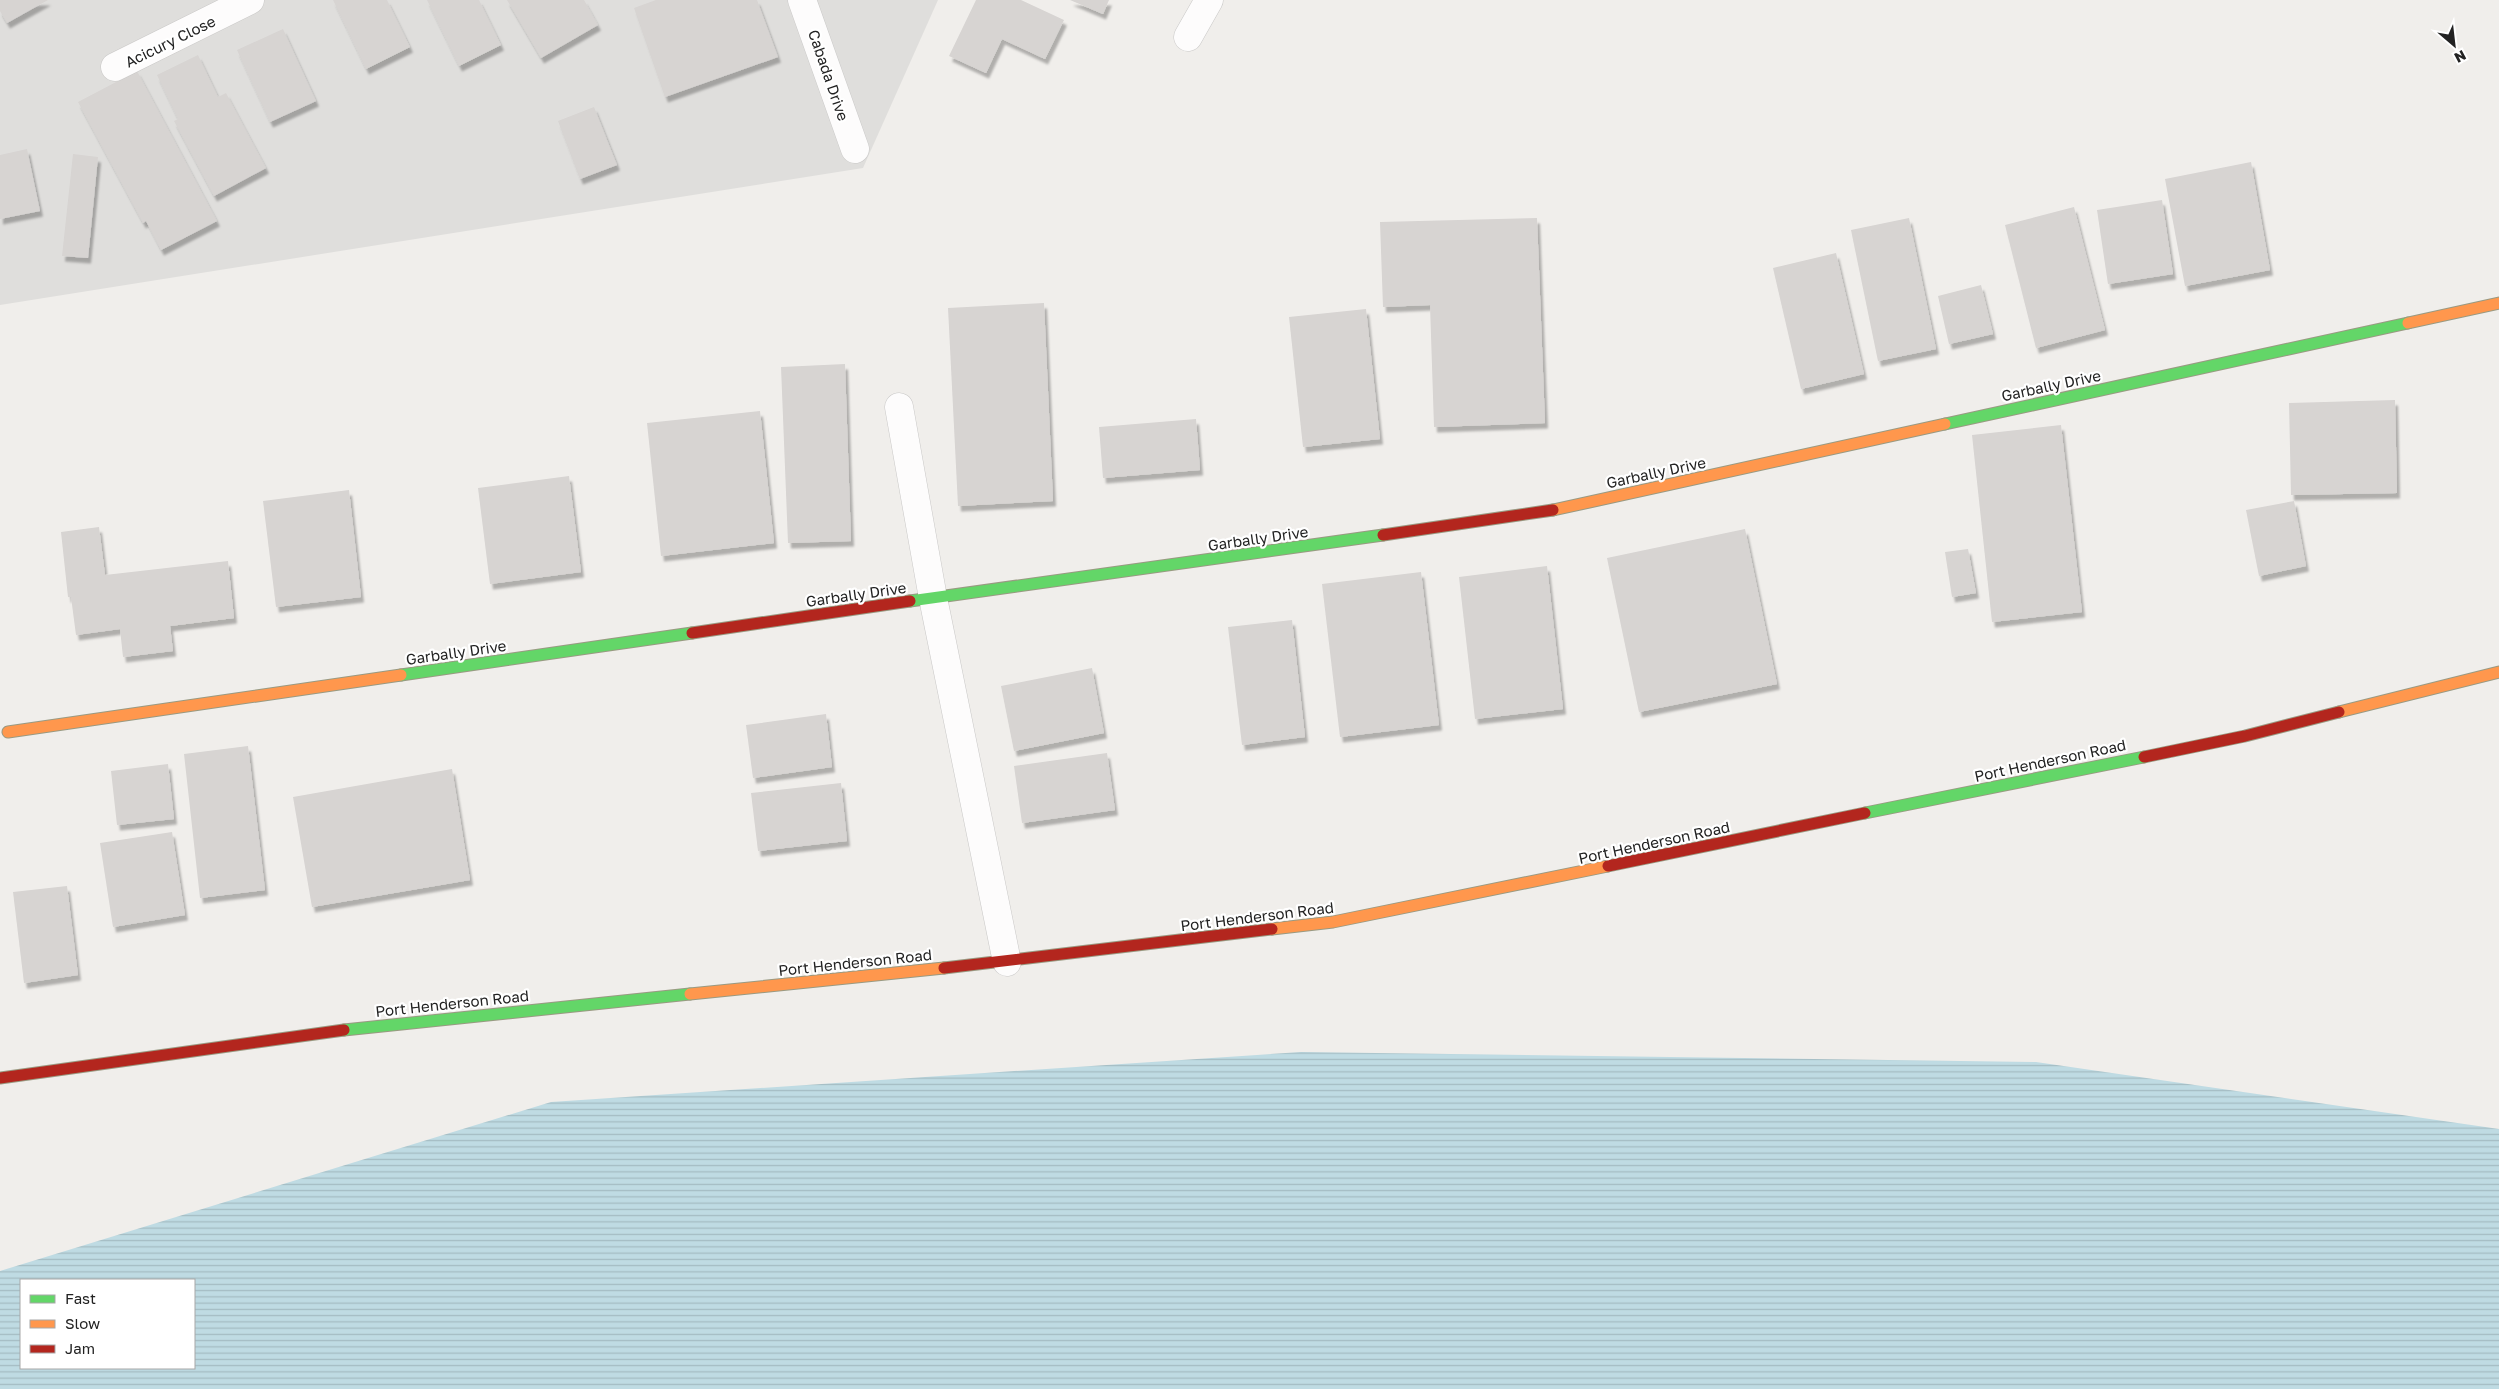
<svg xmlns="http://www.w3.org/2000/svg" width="2499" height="1389" viewBox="0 0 2499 1389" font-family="'Golos Text',sans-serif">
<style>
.residential{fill:#dfdedc}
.water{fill:url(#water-rules);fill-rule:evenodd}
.building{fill:#d7d4d2;filter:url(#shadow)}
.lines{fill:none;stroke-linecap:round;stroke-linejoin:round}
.street-casing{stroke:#c9c8c7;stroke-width:29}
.fast-casing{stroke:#999a82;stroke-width:13}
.slow-casing{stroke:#999a82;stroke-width:13}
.jam-casing{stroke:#999a82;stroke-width:13}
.street{stroke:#fdfcfc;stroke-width:28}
.fast{stroke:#63d668;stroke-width:11}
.slow{stroke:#ff974d;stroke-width:11}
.jam{stroke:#b3261e;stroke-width:11}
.labels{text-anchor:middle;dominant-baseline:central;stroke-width:4.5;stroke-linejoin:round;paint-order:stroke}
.street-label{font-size:15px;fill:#222;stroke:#fff}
</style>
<defs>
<pattern id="water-rules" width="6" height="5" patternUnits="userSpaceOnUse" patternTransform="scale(1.25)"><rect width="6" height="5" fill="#bfdbe3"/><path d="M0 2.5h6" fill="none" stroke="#a4bcc2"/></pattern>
<filter id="shadow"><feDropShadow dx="3" dy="5.5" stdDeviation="1" flood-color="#0004"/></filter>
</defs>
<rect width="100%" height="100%" fill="#f0eeeb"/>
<path class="residential" d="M0,0h938l-75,168 -863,137z"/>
<path class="water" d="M1301,1052l735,10 463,67v260h-2499v-118l551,-169zM21,1280h173v88h-173z"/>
<g class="building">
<path d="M0,0h48l-41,23 -7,-12z"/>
<path d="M333,0h54l23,47 -44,22z"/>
<path d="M427,0h52l22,45 -42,21z"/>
<path d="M507,0h77l14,25 -57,33z"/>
<path d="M656,0h101l21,57 -113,40 -31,-89z"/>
<path d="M976,0h45l43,20 -19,39 -43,-20 -16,34 -37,-17z"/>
<path d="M1070,0h39l-6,14z"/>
<path d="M283,29l33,72 -46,21 -33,-72z"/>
<path d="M198,55l20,42 8,-4 40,75 -52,28 -40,-75 4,-2 -21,-44z"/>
<path d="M137,71l80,150 -56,29 -15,-29 -3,2 -65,-121z"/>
<path d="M594,107l23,58 -37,14 -22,-58z"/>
<path d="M27,149l13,62 -40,8v-64z"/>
<path d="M73,154l25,3 -10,101 -26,-2z"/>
<path d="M2251,162l19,108 -85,16 -20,-107z"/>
<path d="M2162,200l11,74 -65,10 -11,-74z"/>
<path d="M2074,207l31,123 -69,18 -31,-123z"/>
<path d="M1537,218l8,205 -111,4 -4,-122 -47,2 -3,-85z"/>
<path d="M1909,218l27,131 -58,12 -27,-131z"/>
<path d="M1836,253l28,121 -63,15 -28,-121z"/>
<path d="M1981,285l12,49 -44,10 -11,-48z"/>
<path d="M1044,303l9,198 -95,5 -10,-198z"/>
<path d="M1366,309l14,130 -77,8 -14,-130z"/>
<path d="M845,364l6,177 -63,2 -7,-176z"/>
<path d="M2395,400l2,93 -106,2 -2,-92z"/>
<path d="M760,411l14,132 -113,13 -14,-133z"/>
<path d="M1196,419l4,51 -97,8 -4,-51z"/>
<path d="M2061,425l21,187 -90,10 -20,-187z"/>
<path d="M569,476l12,96 -91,12 -12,-96z"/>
<path d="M349,490l12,107 -85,10 -13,-106z"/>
<path d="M2294,501l12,65 -47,10 -13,-66z"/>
<path d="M99,527l6,48 123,-14 6,57 -64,8 3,25 -50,6 -3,-28 -44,6 -5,-38h-3l-7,-65z"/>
<path d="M1745,529l32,155 -138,28 -32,-154z"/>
<path d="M1968,549l8,44 -24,4 -7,-45z"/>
<path d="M1547,566l16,143 -88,10 -16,-142z"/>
<path d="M1421,572l18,153 -99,12 -18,-153z"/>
<path d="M1292,620l13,117 -63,8 -14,-118z"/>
<path d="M1092,668l12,65 -90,18 -13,-65z"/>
<path d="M826,714l6,53 -79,11 -7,-53z"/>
<path d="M248,746l17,144 -65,8 -16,-144z"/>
<path d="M1107,753l8,57 -93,13 -8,-57z"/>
<path d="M168,764l6,55 -57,6 -6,-54z"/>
<path d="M452,769l18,111 -158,27 -19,-110z"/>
<path d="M841,783l6,58 -89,10 -7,-58z"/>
<path d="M172,832l13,83 -72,12 -13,-84z"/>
<path d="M67,886l11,89 -54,8 -11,-91z"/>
</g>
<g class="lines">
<g class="street-casing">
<g id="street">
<path d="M802,0l53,149"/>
<path d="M1188,37l21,-37"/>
<path d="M115,67l135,-67"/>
<path d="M899,407l34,191 74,364"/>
</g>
</g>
<g class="fast-casing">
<g id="fast">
<path d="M1945,424l463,-101"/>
<path d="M910,601l473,-66"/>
<path d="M401,675l291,-42"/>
<path d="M1865,813l279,-56"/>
<path d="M344,1030l346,-36"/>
</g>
</g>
<g class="slow-casing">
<g id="slow">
<path d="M2408,323l91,-20"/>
<path d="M1553,510l392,-86"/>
<path d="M2339,712l160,-40"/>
<path d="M8,732l393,-57"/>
<path d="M1272,929l61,-7 275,-56"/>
<path d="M690,994l254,-26"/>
</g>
</g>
<g class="jam-casing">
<g id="jam">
<path d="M1383,535l170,-25"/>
<path d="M692,633l218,-32"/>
<path d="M2144,757l101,-21 94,-24"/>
<path d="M1608,866l257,-53"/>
<path d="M944,968l328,-39"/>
<path d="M0,1078l344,-48"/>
</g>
</g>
<use href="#street" class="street"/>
<use href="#fast" class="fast"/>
<use href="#slow" class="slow"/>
<use href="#jam" class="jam"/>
</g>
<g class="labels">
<g class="street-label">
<text transform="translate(170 41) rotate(-26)">Acicury Close</text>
<text transform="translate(829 75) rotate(71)">Cabada Drive</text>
<text transform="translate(2051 385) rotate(-12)">Garbally Drive</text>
<text transform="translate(1656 472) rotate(-12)">Garbally Drive</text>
<text transform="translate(1258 538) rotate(-8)">Garbally Drive</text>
<text transform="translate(856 594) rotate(-8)">Garbally Drive</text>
<text transform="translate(456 652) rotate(-8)">Garbally Drive</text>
<text transform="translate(2050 760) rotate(-12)">Port Henderson Road</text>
<text transform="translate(1654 842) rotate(-12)">Port Henderson Road</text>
<text transform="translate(1257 916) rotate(-7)">Port Henderson Road</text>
<text transform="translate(855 962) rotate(-6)">Port Henderson Road</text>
<text transform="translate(452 1003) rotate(-6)">Port Henderson Road</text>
</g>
</g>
<rect x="20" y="1279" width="175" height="90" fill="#ffffff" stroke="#a7a7a7"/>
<rect x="30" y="1295" width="25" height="8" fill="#63d668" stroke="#a7a7a7"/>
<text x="65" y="1304" font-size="15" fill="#222222">Fast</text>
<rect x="30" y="1320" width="25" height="8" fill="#ff974d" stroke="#a7a7a7"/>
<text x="65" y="1329" font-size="15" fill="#222222">Slow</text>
<rect x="30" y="1345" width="25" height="8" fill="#b3261e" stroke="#a7a7a7"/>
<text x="65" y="1354" font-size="15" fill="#222222">Jam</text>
<g transform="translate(2454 45) rotate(152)" stroke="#ffffff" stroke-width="4" paint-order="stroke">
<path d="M0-4L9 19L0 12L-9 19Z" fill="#222222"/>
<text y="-8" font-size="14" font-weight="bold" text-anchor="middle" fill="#222222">N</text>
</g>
</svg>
